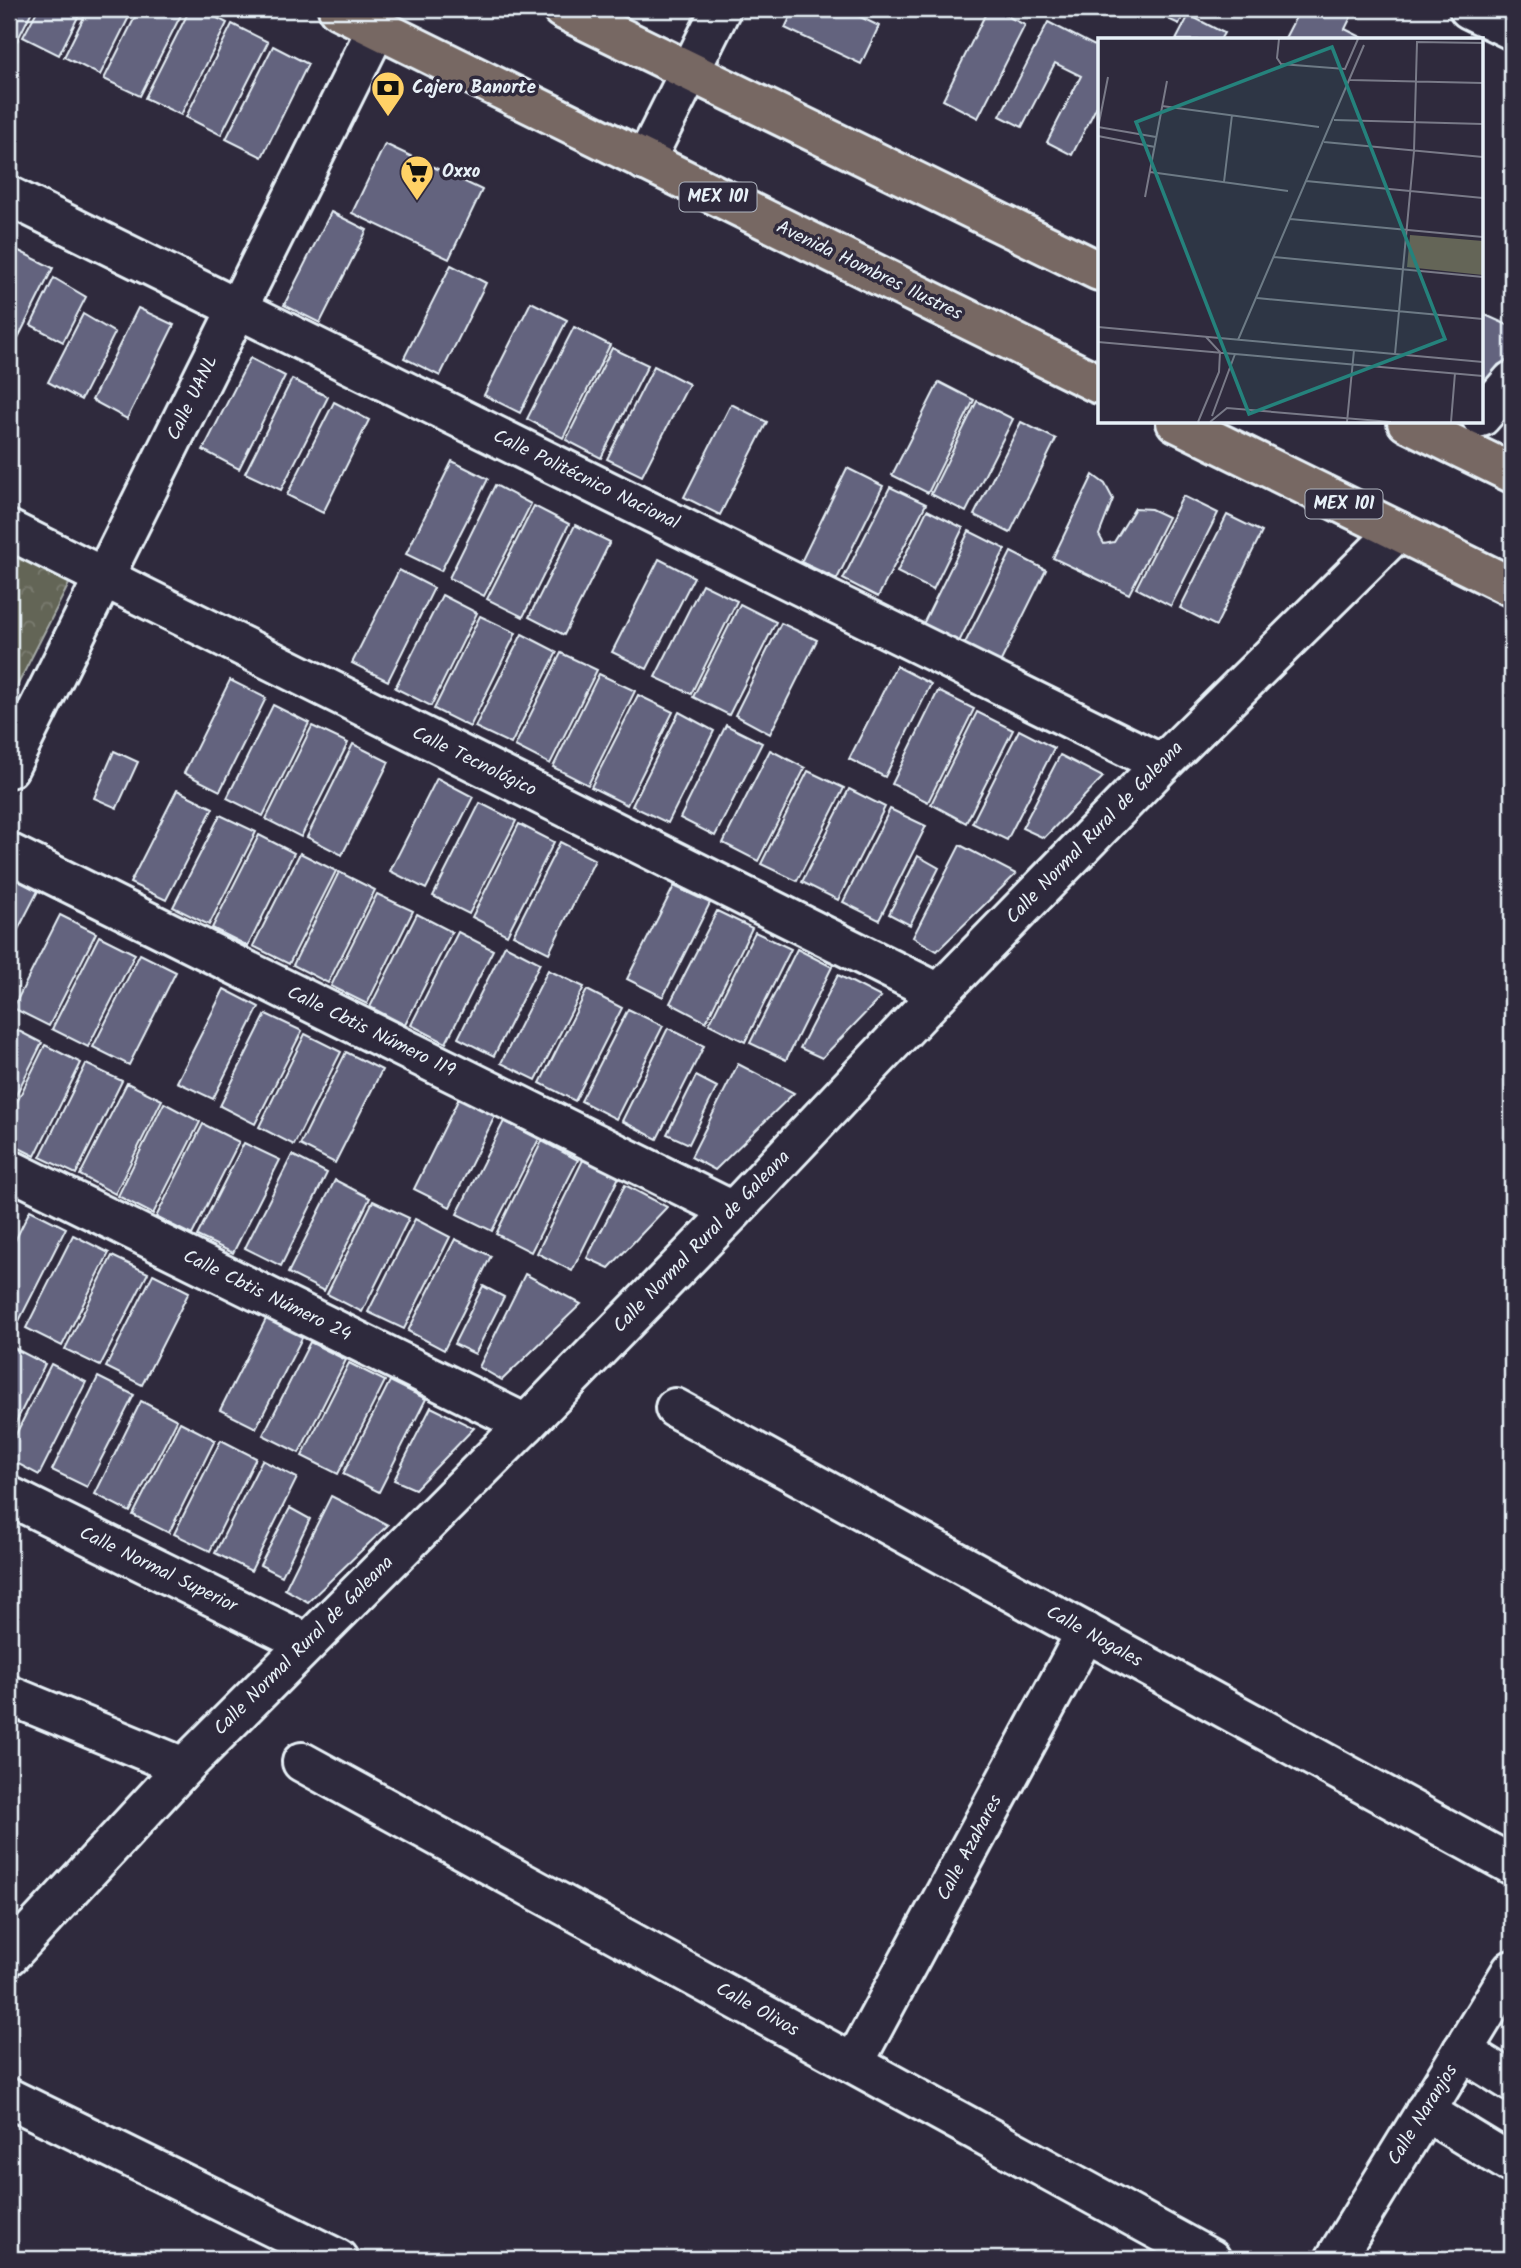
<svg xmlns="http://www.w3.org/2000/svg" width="1521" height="2268" viewBox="0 0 1521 2268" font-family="Kalam,sans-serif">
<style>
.forest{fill:url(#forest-crowns);stroke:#a6aba8;stroke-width:2}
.building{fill:#63647e;stroke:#e8f1f8;stroke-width:2}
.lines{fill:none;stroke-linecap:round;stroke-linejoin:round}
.minor-casing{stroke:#e8f1f8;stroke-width:44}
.primary-casing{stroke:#e8f1f8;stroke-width:44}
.minor{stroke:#2f2a3d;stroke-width:38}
.primary{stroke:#776864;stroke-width:38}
.labels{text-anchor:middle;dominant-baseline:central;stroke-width:7;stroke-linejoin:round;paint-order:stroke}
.shield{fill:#2f2a3d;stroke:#b0b5c0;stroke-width:2}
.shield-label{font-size:18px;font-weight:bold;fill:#e8f1f8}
.poi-label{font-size:19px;font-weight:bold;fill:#e8f1f8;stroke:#2f2a3d;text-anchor:start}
.street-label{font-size:19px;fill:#e8f1f8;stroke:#2f2a3d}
.inset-road{fill:none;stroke:#797a88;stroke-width:2}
.view{fill:#25827c;fill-opacity:0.15;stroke:#25827c;stroke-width:3.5}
.inset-edge{fill:none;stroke:#e8f1f8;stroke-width:3.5}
</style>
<defs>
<pattern id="forest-crowns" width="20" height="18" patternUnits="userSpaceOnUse" patternTransform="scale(1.75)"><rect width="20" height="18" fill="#646557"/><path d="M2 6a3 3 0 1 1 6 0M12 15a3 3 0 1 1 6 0" fill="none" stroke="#7a7c70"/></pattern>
</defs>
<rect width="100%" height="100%" fill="#2f2a3d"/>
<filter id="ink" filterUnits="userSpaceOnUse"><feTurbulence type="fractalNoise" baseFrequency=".0143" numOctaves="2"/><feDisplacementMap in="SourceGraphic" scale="14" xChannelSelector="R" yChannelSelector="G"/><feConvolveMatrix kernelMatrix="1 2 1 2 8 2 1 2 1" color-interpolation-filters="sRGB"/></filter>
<g filter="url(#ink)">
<path class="forest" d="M9,552l61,30 -61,120z"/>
<g class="building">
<path d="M9,9h24l-16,32 -8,-4z"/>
<path d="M38,9h44l-23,46 -36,-18z"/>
<path d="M88,9h45l-33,66 -36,-18z"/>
<path d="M139,9h45l-44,87 -36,-17z"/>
<path d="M190,9h10l27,14 -46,92 -36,-17z"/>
<path d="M794,9h50l35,17 -18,38 -76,-36z"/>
<path d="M988,9h5l32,16 -47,93 -35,-18z"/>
<path d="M1146,9h40l-7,15z"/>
<path d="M1300,9h55l-10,20 22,11h-83z"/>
<path d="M1189,15l35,18 -4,7h-44z"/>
<path d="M1048,22l51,26v54l-27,53 -25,-13 34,-66 -26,-13 -33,64 -22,-11z"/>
<path d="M232,24l36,18 -47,93 -35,-18z"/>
<path d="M273,46l35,18 -46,93 -36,-18z"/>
<path d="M385,144l97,46 -33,69 -97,-46z"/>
<path d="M331,212l36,18 -47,93 -36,-18z"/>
<path d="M17,250l36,18 -44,88v-89z"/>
<path d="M451,265l35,18 -46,93 -36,-18z"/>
<path d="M54,278l32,19 -23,45 -32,-17z"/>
<path d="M531,302l36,18 -47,93 -36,-18z"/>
<path d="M138,308l36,17 -47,94 -35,-19z"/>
<path d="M1481,313l31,14v33l-22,21 -9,-4z"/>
<path d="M83,314l32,19 -34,67 -33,-18z"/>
<path d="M574,327l36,18 -47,93 -36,-19z"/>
<path d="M612,348l36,17 -47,93 -35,-18z"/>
<path d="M250,358l35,18 -46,93 -36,-19z"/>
<path d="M654,366l35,18 -47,92 -35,-17z"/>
<path d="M292,379l36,18 -47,93 -36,-17z"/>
<path d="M939,382l35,18 -46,93 -36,-18z"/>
<path d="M977,401l36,18 -47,93 -35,-18z"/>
<path d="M334,402l35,18 -46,93 -36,-18z"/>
<path d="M731,404l36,18 -47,93 -36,-18z"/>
<path d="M1021,422l35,17 -46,94 -36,-18z"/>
<path d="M452,461l36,18 -47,92 -35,-17z"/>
<path d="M847,468l36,18 -46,93 -36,-17z"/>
<path d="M1093,475l12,9 8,15 -14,36 5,9 10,-2 21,-34 16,1 17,8 -39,77 -76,-36z"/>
<path d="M495,485l36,19 -47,92 -35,-18z"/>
<path d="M890,487l36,17 -48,93 -35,-18z"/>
<path d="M1183,496l35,17 -47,93 -35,-18z"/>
<path d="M534,506l35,18 -46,93 -36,-18z"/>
<path d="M927,510l36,18 -30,62 -36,-18z"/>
<path d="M1227,515l35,17 -46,94 -36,-18z"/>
<path d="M575,525l35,17 -46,93 -35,-18z"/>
<path d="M969,531l36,18 -46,93 -36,-18z"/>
<path d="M1011,552l35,18 -46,93 -36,-18z"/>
<path d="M659,559l35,18 -47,92 -35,-17z"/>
<path d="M399,570l35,18 -46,93 -36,-18z"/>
<path d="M702,584l35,17 -46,93 -36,-17z"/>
<path d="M442,595l35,18 -46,93 -36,-18z"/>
<path d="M740,604l36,18 -47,93 -36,-18z"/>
<path d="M480,616l36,17 -46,94 -36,-18z"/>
<path d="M781,623l36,17 -47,94 -35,-19z"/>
<path d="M522,634l35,18 -46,92 -36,-17z"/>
<path d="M561,653l36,17 -47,94 -35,-18z"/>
<path d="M896,666l35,18 -46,93 -36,-18z"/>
<path d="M599,674l36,17 -47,94 -35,-18z"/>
<path d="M230,680l36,18 -46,93 -36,-18z"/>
<path d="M938,691l36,18 -46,93 -36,-18z"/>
<path d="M638,695l35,17 -46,93 -36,-18z"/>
<path d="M273,705l36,18 -46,93 -36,-18z"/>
<path d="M679,712l35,19 -46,92 -36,-17z"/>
<path d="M977,712l36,18 -47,93 -35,-19z"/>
<path d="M726,725l36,18 -47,93 -35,-18z"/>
<path d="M312,726l36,17 -47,94 -35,-18z"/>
<path d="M1019,730l35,18 -47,92 -35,-17z"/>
<path d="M353,744l36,18 -47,93 -35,-18z"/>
<path d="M770,750l35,18 -47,93 -35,-18z"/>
<path d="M114,751l24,11 -21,46 -23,-10z"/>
<path d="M1060,755l43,22 -59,61 -22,-10z"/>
<path d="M808,771l36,17 -47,93 -36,-17z"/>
<path d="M437,778l36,19 -47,92 -36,-18z"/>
<path d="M849,789l36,18 -47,93 -36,-18z"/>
<path d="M177,790l36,18 -47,92 -36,-17z"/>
<path d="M480,803l36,18 -47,93 -36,-18z"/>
<path d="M890,809l36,17 -47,94 -36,-18z"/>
<path d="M220,815l36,17 -47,93 -36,-18z"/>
<path d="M519,824l35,18 -47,93 -35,-18z"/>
<path d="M259,835l35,18 -46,93 -36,-18z"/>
<path d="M560,842l35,18 -46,93 -36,-18z"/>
<path d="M960,845l56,29 -79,77 -24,-14z"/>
<path d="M300,853l36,18 -47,93 -36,-18z"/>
<path d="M918,856l21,12 -29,57 -21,-11z"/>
<path d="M339,872l36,18 -47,93 -35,-18z"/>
<path d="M9,876l29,15 -29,56z"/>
<path d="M674,886l36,17 -47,94 -36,-18z"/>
<path d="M377,894l36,17 -46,93 -36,-18z"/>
<path d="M717,911l35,17 -46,94 -36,-19z"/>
<path d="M417,914l35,18 -47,93 -35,-18z"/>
<path d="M60,915l36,18 -47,93 -36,-18z"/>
<path d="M458,932l35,18 -47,93 -35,-18z"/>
<path d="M755,932l36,17 -46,93 -36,-18z"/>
<path d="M99,936l36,18 -47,93 -36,-18z"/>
<path d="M505,945l35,18 -46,93 -36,-18z"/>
<path d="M797,949l35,18 -46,93 -36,-17z"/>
<path d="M140,954l36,18 -47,93 -36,-18z"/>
<path d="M548,970l36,17 -48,93 -35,-17z"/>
<path d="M838,975l43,22 -59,61 -22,-10z"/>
<path d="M224,989l35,18 -46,92 -36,-17z"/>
<path d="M587,990l35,18 -47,93 -35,-18z"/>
<path d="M628,1009l35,17 -47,93 -35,-18z"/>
<path d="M266,1014l36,17 -47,93 -35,-18z"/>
<path d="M9,1026l33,17 -33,66z"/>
<path d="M668,1028l36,18 -47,93 -35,-18z"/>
<path d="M305,1034l36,18 -47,93 -35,-18z"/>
<path d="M45,1045l36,18 -46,93 -26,-13v-25z"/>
<path d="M346,1052l36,18 -47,93 -35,-18z"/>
<path d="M86,1064l36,17 -46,93 -36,-17z"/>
<path d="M738,1064l56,29 -79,77 -24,-13z"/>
<path d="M696,1076l21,11 -28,57 -22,-10z"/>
<path d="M127,1083l35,17 -47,94 -35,-19z"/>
<path d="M460,1096l36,18 -46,93 -36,-18z"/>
<path d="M164,1103l36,19 -47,92 -35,-18z"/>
<path d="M504,1121l35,18 -47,92 -35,-17z"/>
<path d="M203,1124l36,18 -47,93 -36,-18z"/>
<path d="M542,1141l36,19 -47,92 -35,-18z"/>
<path d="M244,1143l36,17 -47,93 -36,-17z"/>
<path d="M292,1155l35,18 -46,93 -36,-18z"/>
<path d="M583,1160l36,17 -47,94 -35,-18z"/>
<path d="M335,1180l35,18 -46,93 -36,-18z"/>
<path d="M625,1185l42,22 -58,61 -22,-10z"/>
<path d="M373,1201l36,17 -47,94 -35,-18z"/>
<path d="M30,1210l36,18 -47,93 -10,-5v-63z"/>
<path d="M415,1219l35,18 -46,92 -36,-17z"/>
<path d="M73,1235l36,18 -47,93 -36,-18z"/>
<path d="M455,1239l36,17 -47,94 -36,-19z"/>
<path d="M112,1256l36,17 -48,93 -35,-17z"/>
<path d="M153,1274l36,18 -47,93 -36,-18z"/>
<path d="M525,1274l56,30 -79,76 -23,-13z"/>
<path d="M483,1286l21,11 -29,57 -21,-10z"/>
<path d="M267,1317l36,19 -47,92 -36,-18z"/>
<path d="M310,1342l36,18 -47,93 -36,-18z"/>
<path d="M10,1346l35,18 -36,72v-88z"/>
<path d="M349,1363l36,18 -47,93 -36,-18z"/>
<path d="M51,1364l35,18 -47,93 -30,-16v-11z"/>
<path d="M98,1377l36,18 -47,92 -35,-17z"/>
<path d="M390,1381l36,18 -47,93 -36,-18z"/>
<path d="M141,1401l36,19 -47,92 -35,-18z"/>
<path d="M431,1407l43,21 -59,61 -21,-9z"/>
<path d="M180,1422l35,18 -46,93 -36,-18z"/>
<path d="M221,1440l35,18 -46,93 -36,-17z"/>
<path d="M262,1460l35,18 -46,93 -36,-18z"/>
<path d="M331,1496l57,29 -80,77 -23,-13z"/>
<path d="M290,1508l20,11 -28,57 -22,-11z"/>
</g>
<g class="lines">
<g class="minor-casing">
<g id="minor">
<path d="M1469,9l43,21"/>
<path d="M645,161l76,-152"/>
<path d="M9,196l1153,568"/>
<path d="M1481,417l31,-36"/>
<path d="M9,530l930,463"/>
<path d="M9,768l368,-740"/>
<path d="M9,853l724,358"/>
<path d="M9,1169l517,255"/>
<path d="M675,1408l837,457"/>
<path d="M9,1496l298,147"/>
<path d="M9,1695l175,72"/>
<path d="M302,1762l909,497"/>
<path d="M9,1956l175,-189 342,-343 207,-213 206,-218 223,-229 236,-233"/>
<path d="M1462,2051l50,31"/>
<path d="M854,2063l232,-431"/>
<path d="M9,2098l329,161"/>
<path d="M1425,2111l87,53"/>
<path d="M1335,2259l177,-289"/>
</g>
</g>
<g class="primary-casing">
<g id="primary">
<path d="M338,9l761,375"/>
<path d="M562,9l537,262"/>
<path d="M1176,422l336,165"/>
<path d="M1407,422l105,51"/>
</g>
</g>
<use href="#minor" class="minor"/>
<use href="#primary" class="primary"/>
</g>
</g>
<defs>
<g id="bank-pin" transform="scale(1.75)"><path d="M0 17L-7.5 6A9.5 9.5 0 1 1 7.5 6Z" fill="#ffd166" stroke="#2f2a3d"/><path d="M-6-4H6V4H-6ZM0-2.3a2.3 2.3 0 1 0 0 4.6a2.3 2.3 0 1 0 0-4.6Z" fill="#111"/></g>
<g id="supermarket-pin" transform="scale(1.75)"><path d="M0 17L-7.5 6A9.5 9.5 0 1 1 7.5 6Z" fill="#ffd166" stroke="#2f2a3d"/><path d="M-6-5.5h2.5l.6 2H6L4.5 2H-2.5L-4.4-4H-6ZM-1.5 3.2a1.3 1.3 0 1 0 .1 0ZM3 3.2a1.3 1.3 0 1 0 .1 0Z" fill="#111"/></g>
</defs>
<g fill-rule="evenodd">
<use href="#bank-pin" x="388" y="88"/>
<use href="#supermarket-pin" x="417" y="172"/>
</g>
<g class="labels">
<g class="shield">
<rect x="679.5" y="182.5" width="77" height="29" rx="5"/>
<rect x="1305.5" y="489.5" width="77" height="29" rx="5"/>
</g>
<g class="shield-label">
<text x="718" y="197">MEX 101</text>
<text x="1344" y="504">MEX 101</text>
</g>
<g class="poi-label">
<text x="412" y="88">Cajero Banorte</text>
<text x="442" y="172">Oxxo</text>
</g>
<g class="street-label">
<text transform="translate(869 271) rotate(26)">Avenida Hombres Ilustres</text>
<text transform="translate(193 398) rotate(-64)">Calle UANL</text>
<text transform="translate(586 480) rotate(26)">Calle Politécnico Nacional</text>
<text transform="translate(474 762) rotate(26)">Calle Tecnológico</text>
<text transform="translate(1095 833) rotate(-46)">Calle Normal Rural de Galeana</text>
<text transform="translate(371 1032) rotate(26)">Calle Cbtis Número 119</text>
<text transform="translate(702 1242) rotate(-46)">Calle Normal Rural de Galeana</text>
<text transform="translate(267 1296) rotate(26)">Calle Cbtis Número 24</text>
<text transform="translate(158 1570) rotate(26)">Calle Normal Superior</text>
<text transform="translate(1094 1637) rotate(29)">Calle Nogales</text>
<text transform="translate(304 1646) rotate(-45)">Calle Normal Rural de Galeana</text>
<text transform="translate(970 1848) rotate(-62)">Calle Azahares</text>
<text transform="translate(757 2010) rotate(29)">Calle Olivos</text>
<text transform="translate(1423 2115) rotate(-58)">Calle Naranjos</text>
</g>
</g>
<g transform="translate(1098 38)">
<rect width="385" height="385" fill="#2f2a3d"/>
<path d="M312,197l73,6v34l-76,-8z" fill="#646557"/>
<path class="inset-road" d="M181,1l-2,19 4,6 64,5 13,-30M252,42l133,3M64,68l157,21M236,82l149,4M0,89l58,10M0,90l10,-51M0,98l57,11M226,104l159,15M52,134l138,19M208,143l177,17M126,144l8,-67M47,159l22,-116M192,181l193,18M176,219l209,20M159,260l226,21M0,289l385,35M140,302l126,-295M0,304l385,34M297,316l19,-203 3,-109 66,1M114,378l23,-62M100,384l21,-50 1,-20 -14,-15M112,384l17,-14 164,14M249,384l7,-72M353,384l4,-49"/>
<path class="view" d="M234,9l113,292 -196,75 -113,-292z"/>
<rect width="385" height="385" class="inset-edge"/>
</g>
<rect width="1521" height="2268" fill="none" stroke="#2f2a3d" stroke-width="35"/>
<rect x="18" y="18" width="1486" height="2233" fill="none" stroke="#e8f1f8" stroke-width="2.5" filter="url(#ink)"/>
</svg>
